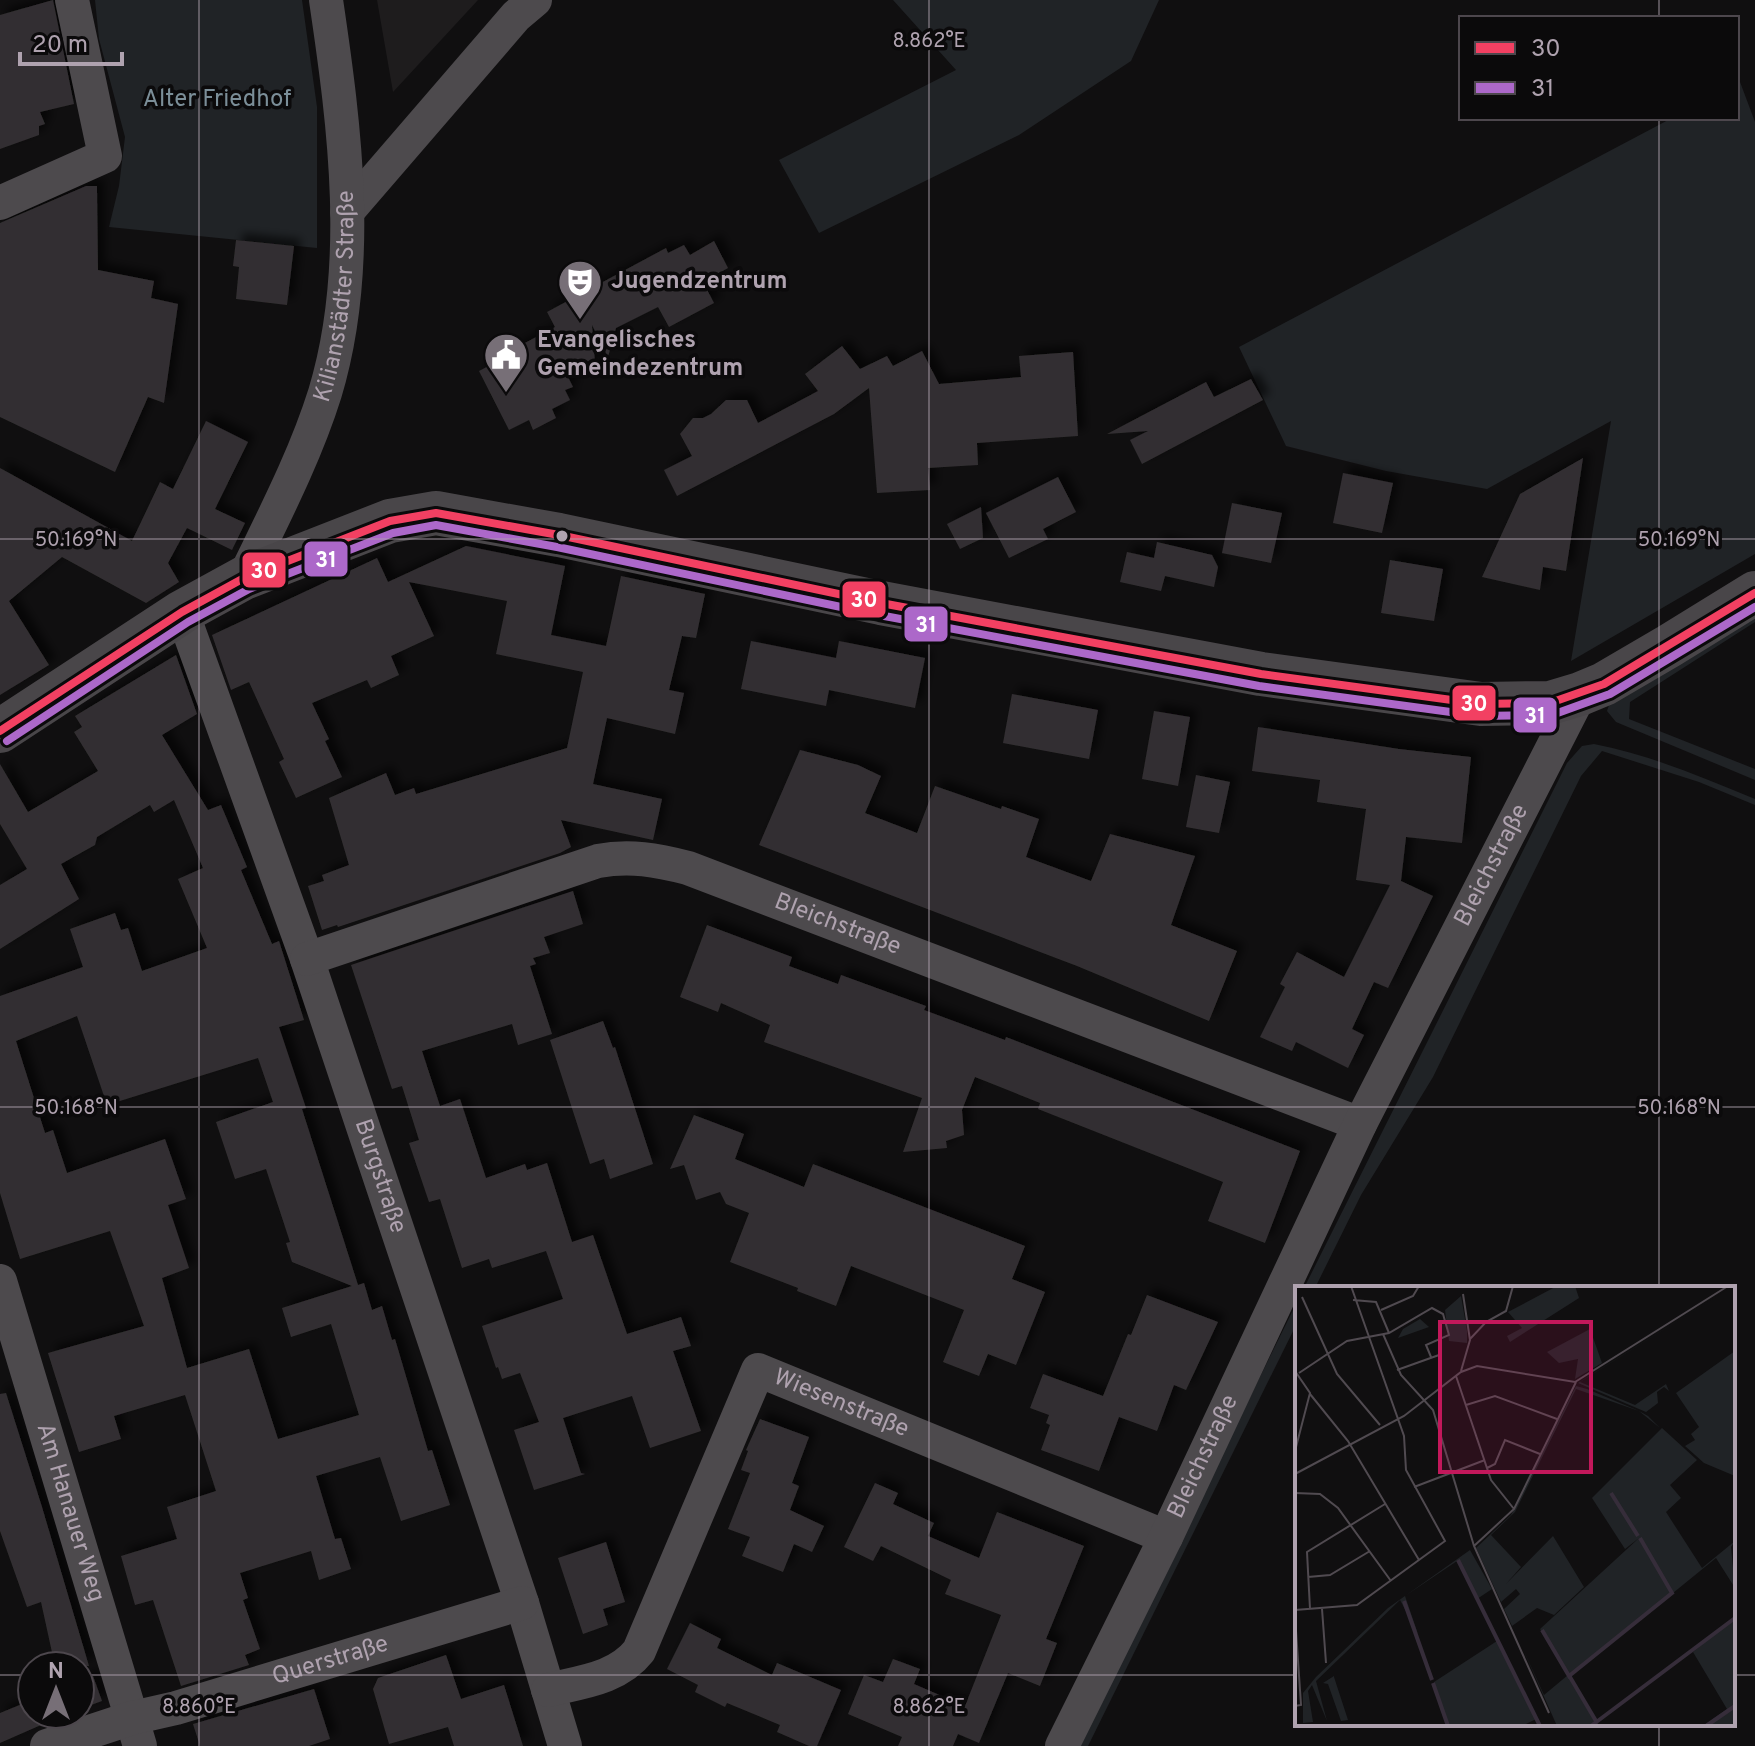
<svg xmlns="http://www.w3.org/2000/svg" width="1755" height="1746" viewBox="0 0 1755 1746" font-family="Overpass,sans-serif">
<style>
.built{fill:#1e1c1d}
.green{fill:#202326}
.building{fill:#322f31;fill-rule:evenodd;filter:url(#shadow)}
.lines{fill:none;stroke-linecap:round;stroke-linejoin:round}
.minor{stroke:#4d4a4d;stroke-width:34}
.secondary{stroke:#494649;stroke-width:44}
.bus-1-casing{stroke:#0b0a0b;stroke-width:14}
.bus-2-casing{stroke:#0b0a0b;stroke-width:14}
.bus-1{stroke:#f24062;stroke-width:8}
.bus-2{stroke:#ac68c9;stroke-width:8}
.ticks{fill:none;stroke:#afa2af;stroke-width:2;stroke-opacity:0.45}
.bus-dot{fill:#afa2af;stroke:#0b0a0b;stroke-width:3}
.labels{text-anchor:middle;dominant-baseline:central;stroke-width:7;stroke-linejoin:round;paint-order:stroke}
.park-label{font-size:24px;fill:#7b8e98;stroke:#0b0a0b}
.poi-label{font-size:24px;font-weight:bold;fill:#afa2af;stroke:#0b0a0b;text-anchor:start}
.street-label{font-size:24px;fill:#afa2af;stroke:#0b0a0b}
.inset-river{fill:none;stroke:#362d3a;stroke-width:4}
.inset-road{fill:none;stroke:#504a50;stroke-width:2}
.view{fill:#c2185b;fill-opacity:0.15;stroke:#c2185b;stroke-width:4}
.inset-edge{fill:none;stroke:#afa2af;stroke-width:4}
.ticks-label{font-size:20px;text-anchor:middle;fill:#afa2af;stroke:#0b0a0b;stroke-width:7;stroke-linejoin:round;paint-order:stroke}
.line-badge{stroke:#0b0a0b;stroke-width:3}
.badge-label{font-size:22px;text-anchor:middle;font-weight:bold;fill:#fff}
</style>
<defs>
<filter id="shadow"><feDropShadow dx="7" dy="-7" stdDeviation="4" flood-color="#0009"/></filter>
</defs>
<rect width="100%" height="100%" fill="#100f10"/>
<path class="built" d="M377,0h101l-85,92z"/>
<g class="green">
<path d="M95,0h207l15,107v141l-208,-21 10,-41 6,-49 -26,-98z"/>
<path d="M893,0h266l-28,61 -112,74 -200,98 -40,-73 177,-90z"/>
<path d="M1740,82l15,40v432l-184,107 40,-240 -124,68 -101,-18 -100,-25 -47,-99 433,-229h65v-35z"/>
<path d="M1755,610v12l-125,80 -1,17 126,50v11l-139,-58 -9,-11 4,-12z"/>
<path d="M1594,744c56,11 108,33 161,55v6l-56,-23 -97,-31 -21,25 -148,301 -72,118 -46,93h-11l263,-525 15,-17z"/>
<path d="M1297,1302v21l-209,423h-11z"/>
</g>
<g class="building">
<path d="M53,0l21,104 -34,8 5,12 -6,2v9l-39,14v-134z"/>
<path d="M86,186h11l1,84 56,11 -3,17 27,6 -14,99 -16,-6 -33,75 -115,-55v-194z"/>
<path d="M236,240l58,6 -7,59 -51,-6 3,-32 -6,-1z"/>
<path d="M714,241l14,27 -25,14 11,21 -45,24 -11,-20 -42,21 -8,29 -16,-32 3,37 -27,15 5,10 -8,3 5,10 -18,9 4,9 -23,12 -4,-10 -20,10 -30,-59 27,-14 -2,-3 51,-27 -8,-15 119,-64 2,5 16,-8 6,10z"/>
<path d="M842,346l18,23 27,-13 6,10 29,-15 17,33 82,-7 -2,-21 54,-4 5,84 -101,7 1,22 -50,3 2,22 -53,3 -8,-105 -35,26 -157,82 -13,-26 28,-14 -12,-22 13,-16h10l8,-4 15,-14h21l11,23 60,-32 -13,-17z"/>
<path d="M1251,379l12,21 -121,64 -12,-24 18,-9 -41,3 99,-52 8,15z"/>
<path d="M206,421l42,21 -33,67 30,14 -13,27 -45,-22 -19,35 11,19 -33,21 -84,-46 -53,44 40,64 -49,30v-227l132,73 28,-59 13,7z"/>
<path d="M1583,458l-17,113 -23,-4 -3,23 -58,-13 38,-83z"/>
<path d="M1343,473l50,10 -11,50 -49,-10z"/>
<path d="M1058,477l18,35 -33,17 5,10 -39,19 -23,-45z"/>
<path d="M1232,503l50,10 -11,50 -49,-10z"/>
<path d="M981,507l2,31 -23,11 -13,-25z"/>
<path d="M1157,542l55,13 6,12 -4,20 -49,-11 -4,15 -41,-9 7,-30 27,6z"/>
<path d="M466,546l99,20 -14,69 55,11 15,-70 84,18 -9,44 -14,-2 -13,54 15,3 -9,41 -68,-16 -14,66 69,15 -9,41 -92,-20 10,27 -11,6 -222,74 -1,-2 -15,5 -14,-44 16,-5 -2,-6 27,-10 -20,-67 57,-25 9,22 19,-7 2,6 151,-46 16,-76 -87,-18 11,-53 -98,-19 25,54 -43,20 8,19 -28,13 -4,-8 -55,23 17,36 -4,2 17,36 -46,21 -17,-36 5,-3 -35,-77 -18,8 -19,-55 165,-77 11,24z"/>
<path d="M1390,560l53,9 -9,52 -53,-8z"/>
<path d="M751,641l85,17 3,-17 86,17 -10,50 -86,-18 -3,16 -85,-17z"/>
<path d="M176,655l21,59 -35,21 46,75 13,-5 26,62 -6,3 31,74 7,-3 25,79 -25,7 27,81 -4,1 56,176 6,-2 8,27 10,-4 10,34 3,-1 33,112 4,-1 18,55 -49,16 -21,-64 -64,19 19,63 6,-1 10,31 -32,11 -8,-29 -71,22 8,25 -5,2 17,49 -15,6 4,10 -68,21 -28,-86 -18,5 -14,-49 56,-17 -10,-32 49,-16 -31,-96 -71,21 7,23 -42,13 -31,-99 96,-27 -34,-95 -90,28 -20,-66v-197l83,-29 -13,-38 45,-16 6,17 7,-2 14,43 65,-23 -29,-69 25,-11 -29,-68 -20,12 -4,-7 -53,32 -2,8 -34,19 18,35 -79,50v-64l27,-16 -27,-45v-60l28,48 70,-41 -24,-39 8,-5 -7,-11zM77,1016l30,89 151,-47 15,44 -57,20 19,57 31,-10 24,73 -4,1 6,19 60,24 -70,22 9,29 40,-13 28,91 -81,24 -29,-90 -62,19 -25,-90 27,-10 -21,-63 18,-6 -21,-60 -98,34 -14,-43 -8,3 -29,-92z"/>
<path d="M1012,694l86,16 -9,49 -86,-16z"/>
<path d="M1154,711l36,6 -12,69 -36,-7z"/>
<path d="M1258,727l141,22 72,8 -9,86 -56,-6 -5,44 32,15 -45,92 -14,-6 -22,47 12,6 -16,33 -52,-26 -4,9 -32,-14 25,-50 -5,-3 17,-32 47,25 46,-92 -34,-5 10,-71 -49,-7 3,-22 -68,-9z"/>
<path d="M800,750l58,15 23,11 -16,37 52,20 18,-47 66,23 1,-3 37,13 -13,38 65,24 19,-47 85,22 -24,69 66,26 -28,70 -132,-55 -318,-121z"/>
<path d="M1196,775l34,7 -11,51 -33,-6z"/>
<path d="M573,891l10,33 -39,13 6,16 -17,5 3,6 -6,2 22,68 -34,11 -6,-21 -90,27 18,55 20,-7 26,79 39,-14 2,6 20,-7 25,79 21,-7 34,99 54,-17 10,29 -18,5 28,80 -51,17 -18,-52 -69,22 18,55 4,1 -51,16 -20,-60 25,-8 -19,-49 -18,6 -4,-12 -2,1 -14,-42 81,-27 -17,-48 -54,17 -3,-9 -27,9 -22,-69 -11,3 -20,-59 10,-3 -17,-54 -10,3 -41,-124z"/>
<path d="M707,925l85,32 -3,9 49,18 3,-9 85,31 -2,4 81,30 1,-3 294,114 -35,92 -57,-22 15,-39 -185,-73 2,-6 -65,-26 -13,33 2,25 -18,6 1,7 -44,4 19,-54 -158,-56 6,-17 -49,-22 -3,9 -38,-15z"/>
<path d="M603,1021l10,27 2,-1 38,117 -43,15 -6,-20 -14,5 -40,-124z"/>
<path d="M694,1115l50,19 -9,25 69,28 9,-23 212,82 -13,33 33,13 -29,73 -28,-11 -9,22 -36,-14 21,-52 -113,-44 -15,40 -39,-15 1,-3 -68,-26 19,-49 -23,-9 -6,-12 -24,8 -12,-35 -14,4z"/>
<path d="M1147,1295l71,27 -32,68 -12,-5 -17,46 -38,-14 -20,54 -58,-21 9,-25 -4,-2 3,-8 -19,-7 13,-34 60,22 25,-62 3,1z"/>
<path d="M6,1393l36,114 47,159h-34l-14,-64 -14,5 -27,-76v-137z"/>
<path d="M760,1419l49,18 -17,46 7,3 -9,24 34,16 -12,26 -18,-8 -11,28 -41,-16 8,-19 -22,-8 22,-56 -9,-3 7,-19 -2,-1z"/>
<path d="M875,1483l23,10 -5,11 41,19 -6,13 51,22 18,-46 87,34 -38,93 11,4 -17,43 -32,-13 -29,70 -21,-9 -5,12h-55l4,-9 -54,-23 16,-39 19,7 10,-23 27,10 -6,15 51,22 36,-91 -56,-21 6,-14 -70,-34 -8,15 -29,-14z"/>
<path d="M606,1542l19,60 -22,7 5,16 -25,9 -25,-76z"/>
<path d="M690,1623l31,16 -4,9 55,27 5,-12 64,27 -24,56h-8l-32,-14 3,-7 -53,-22 -2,4 -30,-15 3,-7 -31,-16z"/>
<path d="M446,1655l15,44 43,-14 19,61h-69l-6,-19 -59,17 -16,-55 5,-11z"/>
<path d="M93,1676l9,25 -22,8v-28z"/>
<path d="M314,1689l16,50 -21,7h-109l-7,-22z"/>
<path d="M32,1700v14h34l-66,29v-30z"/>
</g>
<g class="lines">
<g class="minor">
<path d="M0,203l105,-47 -33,-156"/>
<path d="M347,212l169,-196 19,-16"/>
<path id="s1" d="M244,578c29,-60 61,-121 81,-185 38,-126 20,-265 1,-393"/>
<path id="s2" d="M182,612l125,347 215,644 43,143"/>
<path id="s3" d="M307,959l291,-98c32,-6 59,-1 90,7l672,256"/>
<path id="s4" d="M0,1281l140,465"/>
<path id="s5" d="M548,1690c32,-8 69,-11 91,-39l119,-281 408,167"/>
<path id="s6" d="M47,1746l85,-28 44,-10 346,-105"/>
<path id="s7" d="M1062,1746l104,-209 194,-413 220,-430"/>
</g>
<path class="secondary" d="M0,731l182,-119 62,-34 146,-57 46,-8 123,22 322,68 380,71 220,30 69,-1 30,-9 24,-10 65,-38 86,-53"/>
<g class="bus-1-casing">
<path id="bus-1" d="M0,731l182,-119 62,-34 146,-57 46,-8 123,22 322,68 380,71 220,30 69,-1 54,-19 151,-91"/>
</g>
<g class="bus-2-casing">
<path id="bus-2" d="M7,741l181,-119 61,-33 144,-56 43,-8 121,22 322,68 380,71 221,30 72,-1 58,-21 145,-87"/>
</g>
<use href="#bus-1" class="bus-1"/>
<use href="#bus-2" class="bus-2"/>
</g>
<path class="ticks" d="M199,0v1746M929,0v1746M1659,0v18M1659,118v1170M0,539h1755M0,1107h1755M0,1675h32M80,1675h1217M1733,1675h22M1659,1724v22"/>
<defs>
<g id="theatre-pin" transform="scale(2.3)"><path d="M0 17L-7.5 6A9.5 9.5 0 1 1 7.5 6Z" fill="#776f77" stroke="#0b0a0b"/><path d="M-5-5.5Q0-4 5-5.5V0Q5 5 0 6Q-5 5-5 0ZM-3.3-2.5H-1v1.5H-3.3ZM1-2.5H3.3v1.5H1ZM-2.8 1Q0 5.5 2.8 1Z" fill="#fff"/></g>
<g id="civic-pin" transform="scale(2.3)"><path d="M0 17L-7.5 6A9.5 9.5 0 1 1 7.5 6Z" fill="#776f77" stroke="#0b0a0b"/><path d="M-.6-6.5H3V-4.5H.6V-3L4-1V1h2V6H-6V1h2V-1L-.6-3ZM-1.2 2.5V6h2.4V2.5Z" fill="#fff"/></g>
</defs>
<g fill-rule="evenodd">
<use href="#theatre-pin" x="580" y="282"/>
<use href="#civic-pin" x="506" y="355"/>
</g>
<circle class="bus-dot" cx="562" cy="536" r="7"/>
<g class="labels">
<g class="park-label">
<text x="217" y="100">Alter Friedhof</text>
</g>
<g class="poi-label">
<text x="611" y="282">Jugendzentrum</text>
<text x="537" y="341">Evangelisches<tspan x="537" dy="28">Gemeindezentrum</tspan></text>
</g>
<g class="street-label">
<text stroke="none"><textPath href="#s1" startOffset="300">Kilianstädter Straße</textPath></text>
<text stroke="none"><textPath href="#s7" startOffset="980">Bleichstraße</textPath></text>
<text stroke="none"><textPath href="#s3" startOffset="558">Bleichstraße</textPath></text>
<text stroke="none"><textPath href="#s2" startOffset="598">Burgstraße</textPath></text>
<text stroke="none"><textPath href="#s5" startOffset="496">Wiesenstraße</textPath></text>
<text stroke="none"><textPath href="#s7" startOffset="322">Bleichstraße</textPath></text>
<text stroke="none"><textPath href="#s4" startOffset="242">Am Hanauer Weg</textPath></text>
<text stroke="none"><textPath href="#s6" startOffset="296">Querstraße</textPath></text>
</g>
</g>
<g transform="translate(1295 1286)">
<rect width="440" height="440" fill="#100f10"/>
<path d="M262,0h18l4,12 -69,44 -3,-6 15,-8 -14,-16zM438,0l-153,96 55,23 31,-21 3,7 -5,-4 -7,5 1,11 -12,9 -68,-29zM166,10l6,35v12l-18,-2 -4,-31zM125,33l9,8 -31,11 5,-9zM295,43l12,34 -27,16 3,-20 -19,4 -12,-11zM440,65l-1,70 1,55 -31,-13 -19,-17 10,-6 -4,-6 8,-7 -23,-34zM281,100l11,3 52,22 9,5 12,12 -21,-17 -63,-22 -61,123 -24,23 30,32 -15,17 47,-48 31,51 -30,28 -17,-7 -25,18 -8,-17 16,-15 -4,-5 -15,13 -25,-54 35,-33zM367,142l35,32 -27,25 11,13 -15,14 36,56 33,-27 -4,6 4,41 -19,-30 -145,118 26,44 138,-103v109h-32l24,-17 -34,-57 17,-14 -113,84 3,4h-43l-35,-79 22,48 24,-20 -28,-46 99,-91 -14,11 -33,-51zM175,264l22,39 -15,10 21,39 -41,-77 -52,35 13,38 -18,-34 -84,81 11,40 -15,-36 -4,6 5,31 -10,1v-30l13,-16 72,-69zM202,355l39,78 -14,7h-73l-15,-44zM39,390v1l14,43 -7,1 -13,-37 -5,-1z" fill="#202326"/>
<path class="inset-river" d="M316,207l27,43M163,274l82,166M109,315l28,79M247,344l27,46 103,-83 -32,-55M275,391l26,44M138,397l15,43M296,440l144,-108M411,440l29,-20"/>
<path class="inset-road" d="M7,11l35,77 43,51M58,14l23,2 13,31M86,24l32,-14 6,-10M88,48l18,41 32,35 41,136 75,167M175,53l16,-17 20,-11 7,-25M102,84l42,-15M0,85l15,22 -15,58M166,85l9,-31 -7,-46M4,87l48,-32 42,-8 43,-25 11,6 6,21 -23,10 5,12M161,90l35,104 23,29M15,108l38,47 71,119M171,119l29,-9 62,23M192,182l8,-4 10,-24 35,14M0,188l109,-58 57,-44 16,-6 98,16 153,-96M119,201l71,-27M0,207l25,1 18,14 53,73M179,260l40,-37 62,-127M13,291l22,-2 40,-24M15,323l-3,-57 78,-48M27,323l4,54M0,324l62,-5 88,-64 -39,-71 -2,-34 -53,-150M0,330l6,89 -6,1"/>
<path class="view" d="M145,36h151v150h-151z"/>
<rect width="440" height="440" class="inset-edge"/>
</g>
<g class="ticks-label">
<text x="929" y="47">8.862°E</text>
<text x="76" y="546">50.169°N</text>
<text x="1679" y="546">50.169°N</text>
<text x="76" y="1114">50.168°N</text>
<text x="1679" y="1114">50.168°N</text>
<text x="199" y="1713">8.860°E</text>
<text x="929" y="1713">8.862°E</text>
</g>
<g class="line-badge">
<rect x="303" y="540" width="46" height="38" rx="8" fill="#ac68c9"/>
<rect x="241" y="551" width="46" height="38" rx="8" fill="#f24062"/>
<rect x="841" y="580" width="46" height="39" rx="8" fill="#f24062"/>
<rect x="903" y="605" width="46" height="38" rx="8" fill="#ac68c9"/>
<rect x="1451" y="684" width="46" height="38" rx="8" fill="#f24062"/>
<rect x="1512" y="696" width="46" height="38" rx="8" fill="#ac68c9"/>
</g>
<g class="badge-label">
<text x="326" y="567">31</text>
<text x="264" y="578">30</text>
<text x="864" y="607">30</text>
<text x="926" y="632">31</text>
<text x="1474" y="711">30</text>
<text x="1535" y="723">31</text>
</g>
<rect x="1459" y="16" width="280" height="104" fill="#0b0a0b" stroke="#4d474d" stroke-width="2"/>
<rect x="1475" y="42" width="40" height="12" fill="#f24062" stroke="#4d474d" stroke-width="2"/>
<text x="1531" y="56" font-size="24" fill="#afa2af">30</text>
<rect x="1475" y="82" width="40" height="12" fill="#ac68c9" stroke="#4d474d" stroke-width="2"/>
<text x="1531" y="96" font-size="24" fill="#afa2af">31</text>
<g transform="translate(56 1690)"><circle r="38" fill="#0b0a0b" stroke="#4d474d" stroke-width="2"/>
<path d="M0-6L14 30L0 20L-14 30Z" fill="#776f77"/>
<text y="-12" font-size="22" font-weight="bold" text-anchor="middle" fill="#afa2af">N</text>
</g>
<path d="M20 52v12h102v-12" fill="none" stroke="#afa2af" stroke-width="4"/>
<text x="32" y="52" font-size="24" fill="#afa2af" stroke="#0b0a0b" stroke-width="6" paint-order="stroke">20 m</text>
</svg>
